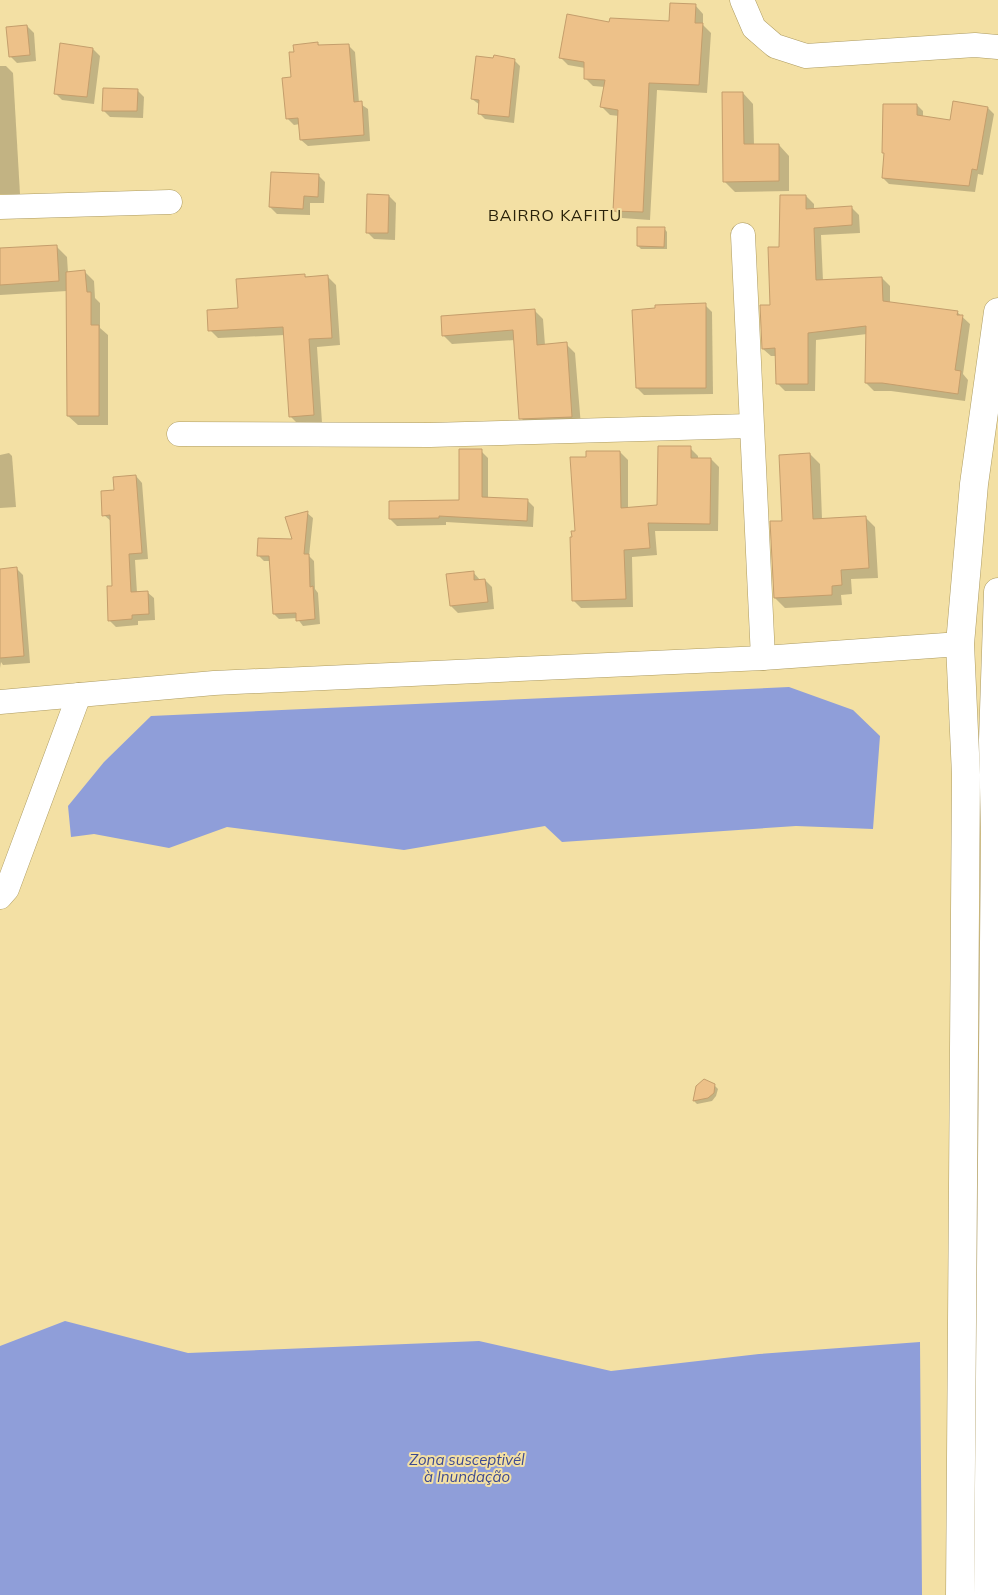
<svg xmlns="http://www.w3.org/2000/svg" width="998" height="1595" viewBox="0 0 998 1595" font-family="Mulish,sans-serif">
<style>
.water{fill:#8f9ed9}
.shadow{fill:#0003}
.building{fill:#edc189;stroke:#c49e6c}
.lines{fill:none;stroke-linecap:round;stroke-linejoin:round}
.street-casing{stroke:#ad9b61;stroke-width:25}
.secondary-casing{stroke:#ad9b61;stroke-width:29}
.street{stroke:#fff;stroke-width:24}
.secondary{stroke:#fff;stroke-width:28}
.labels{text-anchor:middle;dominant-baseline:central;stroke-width:4;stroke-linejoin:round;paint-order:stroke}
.water-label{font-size:15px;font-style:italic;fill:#3d4a91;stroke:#f3e0a4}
.quarter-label{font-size:16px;letter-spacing:1px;fill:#282109;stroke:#f3e0a4}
</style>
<rect width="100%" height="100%" fill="#f3e0a4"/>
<g class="water">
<path d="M789,687l64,23 27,26 -7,93 -77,-3 -234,16 -17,-16 -141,24 -177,-23 -58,21 -75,-14 -23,3 -3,-31 36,-44 47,-46z"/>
<path d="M65,1321l123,32 291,-12 132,30 148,-17 161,-12 2,253h-922v-249z"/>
</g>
<g class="shadow">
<path d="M695,5l8,9v11l8,8 -4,60 -50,-3 -7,130 -28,-2 -8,-8 5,-94 -9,-1 -8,-8 3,-20 -12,-1 -8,-8v-10l-17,-3 -8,-8 51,-33 59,-1z"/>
<path d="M27,26l7,7 2,28 -19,2 -7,-7z"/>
<path d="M318,44l3,3 27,-2 7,7 4,51 9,6 2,32 -62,5 -7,-6 -1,-16 -6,1 -7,-7 5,-40z"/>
<path d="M93,49l7,7 -6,48 -32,-4 -7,-7z"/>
<path d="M514,60l6,6 -6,57 -29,-4 -6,-6 1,-8 -8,-6z"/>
<path d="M0,66h6l7,7 7,121h-20z"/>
<path d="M137,90l7,7 -1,21 -33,-1 -7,-7z"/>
<path d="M743,93l10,11 1,41h25l10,11v35l-54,1 -11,-11z"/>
<path d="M917,105l6,6v6l28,5 37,-14 6,6 -11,61 -5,-1 -3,18 -86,-8 -6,-6 2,-24z"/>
<path d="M318,175l7,7 -1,21h-14v12l-33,-1 -7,-7z"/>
<path d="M389,196l7,7 -1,37 -21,-1 -7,-7z"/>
<path d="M806,196l8,8v6l37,-3 8,8 1,18 -39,2 2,46 59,-3 8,8v17l67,9 13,12 -7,50 5,6 -3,21 -74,-10h-17l-8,-8 1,-49 -51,6 -1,51h-30l-8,-8v-27h-6l-8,-7 17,-101z"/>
<path d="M664,228l3,4v17h-26l-3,-3z"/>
<path d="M56,246l11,11 1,16 17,-1 9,9 1,17 5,5v25l8,7v90h-30l-10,-9 -1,-125 -67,4v-45z"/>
<path d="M305,276l2,2 20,-2 9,9 4,60 -23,2 5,76 -24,1 -8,-8 -5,-81 -67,3 -8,-8 30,-21z"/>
<path d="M705,305l7,7 1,82 -69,1 -7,-7 20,-79z"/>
<path d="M534,310l9,9 2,26 21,-1 9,9 6,73 -51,1 -9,-9 -6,-78 -63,4 -9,-9z"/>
<path d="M690,448l8,8v3h13l8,8 -1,64h-63l2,24 -25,2 1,50 -52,1 -8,-8 3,-68 11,-74 33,-6 8,8v49l31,-3z"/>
<path d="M481,451l7,7v40l39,2 7,7 -1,20 -87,-5v3l-49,1 -7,-7 70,-18z"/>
<path d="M9,453l3,3 4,51 -16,1v-53z"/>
<path d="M810,454l10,10 2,55 43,-2 10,10 3,51 -27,1 1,15 -11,1 1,10 -57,3 -10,-10 8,-76z"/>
<path d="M136,476l6,7 6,76 -13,1 2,33 10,-1 7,6 1,22 -17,1v4l-22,2 -7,-7 5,-33 -2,-65 -8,-7 11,-24z"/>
<path d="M307,513l6,5 -4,38 5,5 1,28 3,4 2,31 -17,2 -6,-8 -18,1 -5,-5 -4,-53h-6l-5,-5 35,-16z"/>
<path d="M16,568l7,7 7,88 -27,2 -2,-3 -1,6v-78z"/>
<path d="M473,572l7,8h5l7,7 2,22 -36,4 -7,-7z"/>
<path d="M714,1085l4,4 -2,7 -4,5 -15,3 -3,-3 3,-15z"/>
</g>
<g class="building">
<path d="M670,3l26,1 -1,19h8l-4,62 -50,-2 -6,129 -30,-1 5,-101 -18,-3 5,-27 -21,-1v-17l-25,-4 8,-44 42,8 1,-4 59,3z"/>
<path d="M27,25l3,30 -21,2 -3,-30z"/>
<path d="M318,42v3l31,-1 5,58 8,-1 2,34 -64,5 -2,-22 -12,1 -4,-41 9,-1 -2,-25h5l-1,-7z"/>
<path d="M60,43l33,5 -6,49 -33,-3z"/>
<path d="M494,55l21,4 -6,58 -31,-3 1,-14 -8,-1 5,-43 17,2z"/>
<path d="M103,88l35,1 -1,22h-35z"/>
<path d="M722,92h21l1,52h35v37l-56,1z"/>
<path d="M953,101l35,6 -11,63 -5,-1 -3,17 -87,-8 2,-25h-2l1,-49h34v11l33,5z"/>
<path d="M271,172l48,2 -1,23 -14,-1 -1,13 -34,-2z"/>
<path d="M367,194l22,1 -1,38h-22z"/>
<path d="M780,195h26v14l46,-3v19l-38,3 2,52 66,-3 1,24 75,10 -1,4h6l-8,55 6,1 -3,23 -76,-11h-17l1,-57 -58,7v51h-32l-1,-36 -13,1 -2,-44h10l-2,-58h11z"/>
<path d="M637,227h28l-1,20 -27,-1z"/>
<path d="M57,245l2,36 -59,4v-37z"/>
<path d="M85,270l2,22h4v33h8v91h-32l-1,-144z"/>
<path d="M305,274v3l23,-2 4,63 -23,1 5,76 -25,2 -6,-90 -75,4 -1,-21 31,-2 -2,-29z"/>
<path d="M706,303v85h-70l-4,-78 23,-2v-3z"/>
<path d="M535,309l2,36 30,-3 5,75 -53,2 -6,-89 -71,6 -1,-20z"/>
<path d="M658,446h33v12h20l-1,66 -62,-1 2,25 -26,2 2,49 -54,2 -2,-64h2l-1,-6h4l-5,-74h16v-6h34l1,57 36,-3z"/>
<path d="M459,449h23v48l46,2 -1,22 -88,-5v2l-50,1v-18l70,-1z"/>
<path d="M810,453l3,66 53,-3 3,52 -28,2 1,15 -10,1v9l-58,3 -4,-77h12l-3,-66z"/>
<path d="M136,475l6,78 -13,1 2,38 17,-1 1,23 -17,1v4l-24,2 -1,-35h5l-2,-71 -8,1 -1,-25 13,-1 -1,-13z"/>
<path d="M308,511l-4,43h5l1,33 3,-1 2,33 -19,2v-8l-23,1 -4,-58h-12l1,-18 34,1 -7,-22z"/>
<path d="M17,567l7,89 -24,2v-89z"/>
<path d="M474,571v9l11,-1 3,23 -38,4 -4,-32z"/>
<path d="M704,1079l11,5 -1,9 -6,5 -15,3 3,-15z"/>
</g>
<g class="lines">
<g class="street-casing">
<g id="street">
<path d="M742,0l12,28 21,18 31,10 169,-11 23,2"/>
<path d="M0,207l170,-5"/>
<path d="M743,235l20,423"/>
<path d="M179,434l251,1 320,-9"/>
<path d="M0,702l214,-19 549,-25 197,-14"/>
<path d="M0,897l7,-8 72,-194"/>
</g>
</g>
<g class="secondary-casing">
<g id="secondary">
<path d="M960,1595l6,-820 -6,-131 14,-160 24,-172"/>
<path d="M988,1595l7,-761 -2,-94 5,-148"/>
</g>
</g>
<use href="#street" class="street"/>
<use href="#secondary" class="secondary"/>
</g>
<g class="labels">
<g class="water-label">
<text x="467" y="1459">Zona susceptivél<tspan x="467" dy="17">à Inundação</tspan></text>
</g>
<g class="quarter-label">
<text x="555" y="215">BAIRRO KAFITU</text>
</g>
</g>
</svg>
